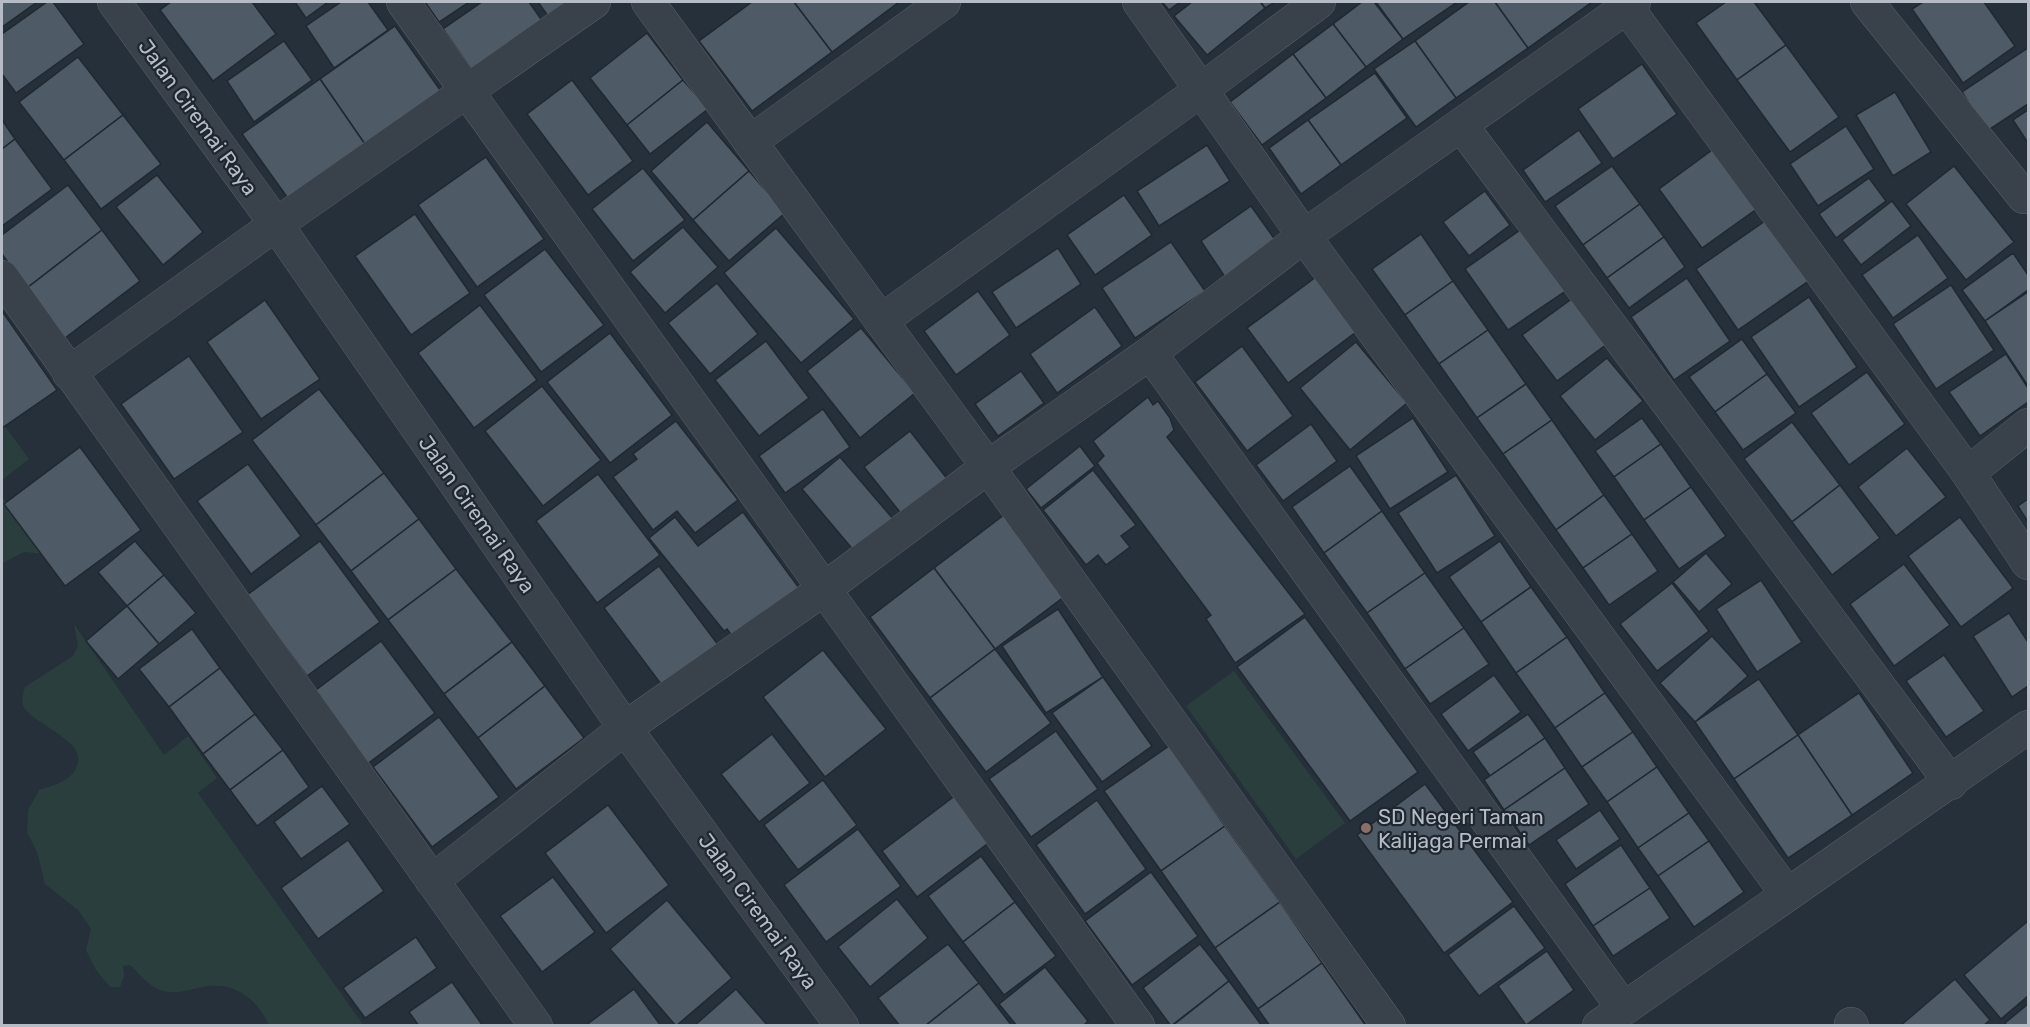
<svg xmlns="http://www.w3.org/2000/svg" width="2030" height="1027" viewBox="0 0 2030 1027" font-family="Rubik,sans-serif">
<style>
.green{fill:#2a3e3d}
.building{fill:#4e5a65;stroke:#202831;stroke-width:1.5}
.lines{fill:none;stroke-linecap:round;stroke-linejoin:round}
.minor-casing{stroke:#575f68;stroke-width:34}
.minor{stroke:#39414a;stroke-width:33}
.education-dot{fill:#8d6e63;stroke:#1e262f;stroke-width:2}
.labels{text-anchor:middle;dominant-baseline:central;stroke-width:4.5;stroke-linejoin:round;paint-order:stroke}
.street-label{font-size:21px;fill:#b5bcc6;stroke:#1e262f}
.poi-label{font-size:21px;fill:#b5bcc6;stroke:#1e262f;text-anchor:start}
</style>
<rect width="100%" height="100%" fill="#25303a"/>
<g class="green">
<path d="M2,422l27,37 -27,21z"/>
<path d="M2,497l44,57 -22,-2 -22,11z"/>
<path d="M74,624l90,131 24,-19 29,42 -19,15 164,230 -5,3 -88,-1c-12,-25 -31,-42 -61,-39 -15,2 -29,9 -45,5 -13,-3 -23,-17 -33,-26l-7,1 1,10 -4,11h-10l-14,-17 -10,-20 5,-21 -12,-18 -34,-27 -8,-32 -10,-20 1,-22 11,-20c15,-5 35,-9 39,-28 5,-21 -41,-37 -53,-53 -5,-6 -2,-15 0,-22l48,-31 5,-10z"/>
<path d="M1234,671l111,152 -49,36 -110,-153z"/>
</g>
<g class="building">
<path d="M2,2h35l-35,25z"/>
<path d="M47,2h6l31,42 -68,49 -14,-19v-40z"/>
<path d="M171,2h81l24,32 -63,47 -53,-71z"/>
<path d="M295,2h33l-22,16z"/>
<path d="M341,2h27l20,28 -54,38 -28,-42z"/>
<path d="M425,2h44l-30,20z"/>
<path d="M482,2h47l19,27 -70,50 -35,-50z"/>
<path d="M538,2h44l-29,21z"/>
<path d="M752,2h42l38,50 -80,59 -53,-70z"/>
<path d="M794,2h105l-67,50z"/>
<path d="M1162,2h18l-11,8z"/>
<path d="M1192,2h68l5,6 -58,47 -33,-39z"/>
<path d="M1261,2h14l-10,6z"/>
<path d="M1362,2h12l29,37 -37,28 -33,-43z"/>
<path d="M1376,2h81l-54,37z"/>
<path d="M1469,2h26l33,46 -72,50 -41,-57z"/>
<path d="M1495,2h97l-64,46z"/>
<path d="M1726,2h28l32,43 -49,35 -41,-57z"/>
<path d="M1923,2h61l31,44 -52,37 -51,-74z"/>
<path d="M1333,24l33,43 -40,31 -33,-44z"/>
<path d="M395,26l50,71 -76,53 -49,-71z"/>
<path d="M647,33l36,47 -56,45 -37,-47z"/>
<path d="M284,41l28,39 -58,42 -27,-41z"/>
<path d="M1415,41l41,57 -40,29 -42,-58z"/>
<path d="M1786,45l53,72 -49,35 -53,-72z"/>
<path d="M2028,48v56l-41,27 -25,-39z"/>
<path d="M1293,54l33,44 -64,47 -32,-43z"/>
<path d="M78,57l45,58 -59,45 -45,-58z"/>
<path d="M1642,64l35,50 -64,45 -35,-50z"/>
<path d="M1375,73l32,45 -66,47 -33,-45z"/>
<path d="M320,79l49,71 -77,54 -50,-70z"/>
<path d="M572,80l61,81 -45,34 -61,-81z"/>
<path d="M683,80l25,29 -58,45 -23,-29z"/>
<path d="M1895,92l36,60 -38,24 -37,-61z"/>
<path d="M2028,110v33l-15,-23z"/>
<path d="M123,115l38,49 -60,45 -37,-49z"/>
<path d="M2,120l13,19 -13,10z"/>
<path d="M1308,120l33,45 -40,29 -32,-46z"/>
<path d="M707,122l42,49 -56,49 -42,-49z"/>
<path d="M1846,126l28,43 -56,37 -28,-42z"/>
<path d="M1579,130l23,33 -57,39 -22,-32z"/>
<path d="M15,139l37,50 -50,37v-77z"/>
<path d="M1207,145l23,36 -71,45 -22,-35z"/>
<path d="M1715,148l43,60 -56,40 -43,-59z"/>
<path d="M486,157l58,82 -67,48 -59,-82z"/>
<path d="M1612,166l28,38 -57,41 -28,-39z"/>
<path d="M1954,166l60,76 -48,38 -60,-76z"/>
<path d="M643,168l42,52 -52,41 -41,-52z"/>
<path d="M749,171l36,42 -56,48 -36,-41z"/>
<path d="M157,175l46,57 -40,33 -47,-58z"/>
<path d="M1869,178l17,23 -50,37 -17,-24z"/>
<path d="M68,185l34,45 -75,58 -25,-34v-19z"/>
<path d="M1485,191l25,34 -41,31 -26,-34z"/>
<path d="M1124,195l28,40 -57,40 -28,-40z"/>
<path d="M1892,201l19,25 -50,39 -19,-25z"/>
<path d="M1640,204l24,33 -57,41 -24,-33z"/>
<path d="M1251,206l27,38 -51,36 -26,-39z"/>
<path d="M415,214l55,79 -59,42 -56,-79z"/>
<path d="M1768,219l42,61 -72,50 -42,-61z"/>
<path d="M1527,225l43,63 -62,42 -43,-61z"/>
<path d="M683,227l35,40 -53,46 -35,-41z"/>
<path d="M776,228l78,91 -53,44 -77,-90z"/>
<path d="M102,230l38,51 -75,57 -38,-50z"/>
<path d="M1421,234l32,47 -48,34 -33,-46z"/>
<path d="M1918,235l30,43 -55,40 -31,-43z"/>
<path d="M1664,237l21,30 -56,41 -22,-30z"/>
<path d="M1171,242l34,49 -70,47 -33,-50z"/>
<path d="M1058,248l23,36 -65,44 -24,-36z"/>
<path d="M545,249l59,76 -63,47 -57,-77z"/>
<path d="M2013,253l15,22v15l-43,31 -23,-31z"/>
<path d="M1316,277l40,55 -68,51 -41,-55z"/>
<path d="M1687,278l43,63 -56,39 -43,-63z"/>
<path d="M1453,281l35,49 -49,34 -34,-49z"/>
<path d="M717,283l41,51 -48,40 -42,-51z"/>
<path d="M1951,285l43,65 -58,39 -43,-65z"/>
<path d="M978,291l32,44 -54,40 -32,-44z"/>
<path d="M2028,292v94l-43,-65z"/>
<path d="M1809,297l48,70 -58,40 -48,-70z"/>
<path d="M1573,298l34,46 -50,37 -35,-46z"/>
<path d="M265,300l55,79 -59,40 -54,-77z"/>
<path d="M480,305l57,75 -63,48 -56,-75z"/>
<path d="M1095,307l27,39 -65,47 -27,-39z"/>
<path d="M2,311l55,79 -55,38z"/>
<path d="M861,328l54,65 -55,45 -53,-67z"/>
<path d="M1488,330l38,54 -49,34 -38,-54z"/>
<path d="M610,333l62,82 -62,48 -63,-81z"/>
<path d="M1742,339l25,35 -52,38 -26,-35z"/>
<path d="M766,341l43,57 -50,38 -44,-56z"/>
<path d="M1356,342l51,61 -57,47 -50,-62z"/>
<path d="M1242,346l51,70 -46,35 -52,-69z"/>
<path d="M2006,354l22,34v14l-48,34 -31,-44z"/>
<path d="M189,356l54,76 -69,47 -53,-75z"/>
<path d="M1607,358l36,43 -48,39 -35,-44z"/>
<path d="M1021,371l23,32 -46,33 -23,-32z"/>
<path d="M1867,372l38,52 -56,41 -38,-52z"/>
<path d="M1767,374l29,39 -53,37 -28,-38z"/>
<path d="M1526,384l26,36 -49,34 -26,-36z"/>
<path d="M542,386l59,74 -58,46 -58,-75z"/>
<path d="M319,389l65,84 -68,52 -64,-85z"/>
<path d="M1148,397l5,8 5,-4 12,17 4,12 -7,7 138,177 -70,49 -29,-44 5,-4 -114,-152 7,-7 -11,-15z"/>
<path d="M823,409l27,38 -65,46 -26,-37z"/>
<path d="M1413,418l35,54 -58,37 -34,-53z"/>
<path d="M1642,418l19,26 -47,33 -19,-26z"/>
<path d="M1552,420l52,75 -48,35 -53,-76z"/>
<path d="M676,421l62,79 -43,33 -18,-22 -24,19 -40,-53 24,-18 -4,-5z"/>
<path d="M1792,422l48,63 -48,37 -48,-63z"/>
<path d="M1311,424l26,37 -54,40 -27,-36z"/>
<path d="M910,431l38,49 -45,36 -39,-49z"/>
<path d="M1661,444l30,43 -47,33 -30,-43z"/>
<path d="M1080,446l15,20 -54,42 -15,-19z"/>
<path d="M80,447l61,83 -76,56 -61,-82z"/>
<path d="M1907,448l39,49 -50,39 -38,-49z"/>
<path d="M840,457l54,63 -39,32 -53,-63z"/>
<path d="M248,464l53,72 -50,38 -54,-73z"/>
<path d="M1350,466l32,45 -58,42 -32,-46z"/>
<path d="M1093,470l43,55 -15,11 9,11 -24,18 -8,-10 -12,10 -43,-55z"/>
<path d="M384,473l35,46 -68,52 -35,-46z"/>
<path d="M598,474l62,81 -63,48 -61,-82z"/>
<path d="M1456,475l39,61 -58,37 -39,-60z"/>
<path d="M1840,485l40,53 -48,37 -40,-53z"/>
<path d="M1691,487l35,49 -47,33 -35,-49z"/>
<path d="M1604,495l28,39 -49,34 -27,-38z"/>
<path d="M2028,499v23l-10,-16z"/>
<path d="M1382,511l43,62 -58,40 -43,-60z"/>
<path d="M743,512l59,80 -66,49 -9,-12 -3,2 -75,-93 26,-21 23,29z"/>
<path d="M1004,515l61,81 -70,53 -61,-81z"/>
<path d="M1960,517l53,71 -52,39 -53,-71z"/>
<path d="M419,519l37,50 -68,51 -37,-49z"/>
<path d="M1632,534l26,37 -49,34 -26,-37z"/>
<path d="M135,541l29,34 -37,31 -29,-34z"/>
<path d="M320,541l60,81 -73,54 -60,-81z"/>
<path d="M1500,541l31,46 -50,35 -32,-45z"/>
<path d="M1706,553l26,31 -33,28 -26,-30z"/>
<path d="M1904,564l46,61 -56,41 -44,-62z"/>
<path d="M659,566l60,80 -55,42 -60,-80z"/>
<path d="M934,568l61,81 -65,49 -60,-81z"/>
<path d="M456,569l56,73 -68,52 -56,-74z"/>
<path d="M1425,573l39,55 -59,41 -38,-56z"/>
<path d="M164,575l32,38 -37,31 -32,-38z"/>
<path d="M1761,580l41,62 -45,30 -41,-63z"/>
<path d="M1672,583l37,48 -52,40 -37,-47z"/>
<path d="M1531,587l36,50 -51,36 -35,-51z"/>
<path d="M127,606l32,38 -41,35 -32,-38z"/>
<path d="M1058,609l45,68 -57,36 -44,-67z"/>
<path d="M2009,613l19,29v44l-16,11 -39,-61z"/>
<path d="M1305,617l113,155 -68,49 -113,-154z"/>
<path d="M1464,628l25,36 -59,40 -25,-35z"/>
<path d="M192,629l28,39 -51,39 -30,-38z"/>
<path d="M1712,636l36,40 -53,46 -35,-39z"/>
<path d="M1567,637l38,56 -50,35 -39,-55z"/>
<path d="M381,641l54,72 -69,52 -54,-72z"/>
<path d="M512,642l33,44 -67,52 -34,-44z"/>
<path d="M995,649l56,74 -65,49 -56,-74z"/>
<path d="M823,650l63,79 -61,48 -62,-80z"/>
<path d="M1944,655l40,56 -38,26 -40,-56z"/>
<path d="M220,668l35,46 -52,40 -34,-47z"/>
<path d="M1494,675l27,37 -53,39 -27,-37z"/>
<path d="M1103,677l49,69 -50,36 -50,-69z"/>
<path d="M1759,679l39,56 -64,44 -39,-57z"/>
<path d="M545,686l39,52 -68,51 -38,-51z"/>
<path d="M1605,693l28,39 -51,35 -27,-39z"/>
<path d="M1859,693l54,80 -61,42 -54,-80z"/>
<path d="M255,714l28,36 -53,40 -27,-36z"/>
<path d="M1528,714l17,24 -55,38 -17,-24z"/>
<path d="M439,717l60,80 -67,50 -59,-80z"/>
<path d="M1056,731l42,58 -67,48 -42,-58z"/>
<path d="M1633,732l24,35 -50,35 -25,-35z"/>
<path d="M772,734l38,49 -51,39 -38,-48z"/>
<path d="M1798,735l54,80 -64,43 -54,-79z"/>
<path d="M1545,738l20,30 -61,42 -20,-30z"/>
<path d="M1169,746l56,80 -64,45 -57,-80z"/>
<path d="M283,750l26,37 -52,39 -27,-36z"/>
<path d="M1657,767l32,46 -51,35 -31,-46z"/>
<path d="M1565,768l24,36 -60,41 -25,-35z"/>
<path d="M823,780l34,45 -59,45 -34,-45z"/>
<path d="M1425,784l88,118 -69,51 -87,-118z"/>
<path d="M322,786l28,38 -49,35 -27,-37z"/>
<path d="M956,795l35,46 -74,56 -35,-46z"/>
<path d="M1097,800l49,69 -61,45 -49,-69z"/>
<path d="M608,805l61,80 -63,48 -61,-80z"/>
<path d="M1600,810l20,29 -44,30 -20,-29z"/>
<path d="M1689,813l20,28 -51,35 -20,-28z"/>
<path d="M1225,826l55,76 -65,46 -54,-77z"/>
<path d="M858,829l43,57 -75,56 -42,-57z"/>
<path d="M348,840l36,51 -66,48 -37,-51z"/>
<path d="M1709,841l35,51 -50,35 -36,-51z"/>
<path d="M1621,845l29,43 -57,38 -28,-42z"/>
<path d="M981,856l34,46 -52,40 -35,-46z"/>
<path d="M1151,872l47,64 -66,49 -47,-64z"/>
<path d="M553,877l42,55 -53,40 -42,-56z"/>
<path d="M1650,888l20,30 -57,38 -20,-30z"/>
<path d="M897,899l31,39 -58,49 -32,-40z"/>
<path d="M667,900l65,78 -56,48 -66,-77z"/>
<path d="M1015,902l41,54 -52,39 -41,-53z"/>
<path d="M1280,902l42,61 -64,46 -43,-61z"/>
<path d="M1514,906l31,42 -66,48 -31,-41z"/>
<path d="M2028,921v75l-27,23 -37,-44z"/>
<path d="M416,937l21,31 -72,50 -22,-30z"/>
<path d="M948,944l31,39 -54,43h-25l-22,-28z"/>
<path d="M1200,944l29,37 -58,45 -28,-38z"/>
<path d="M1547,951l27,39 -48,35 -28,-39z"/>
<path d="M1322,963l44,63h-96l-12,-17z"/>
<path d="M1045,967l43,54 -5,5h-66l-18,-22z"/>
<path d="M1955,979l35,41 -7,6h-83z"/>
<path d="M1229,981l33,45h-90z"/>
<path d="M452,982l31,44h-64l-10,-14z"/>
<path d="M979,983l33,43h-87z"/>
<path d="M634,989l27,37h-76z"/>
<path d="M736,989l32,37h-74z"/>
<path d="M2028,1004v22h-21l-2,-3z"/>
</g>
<g class="lines">
<g class="minor-casing">
<g id="minor">
<path d="M114,2l162,222 349,504 217,298"/>
<path d="M403,2l735,1024"/>
<path d="M648,2l340,465 401,559"/>
<path d="M1139,2l165,234 483,658"/>
<path d="M1623,2l345,471 60,90"/>
<path d="M1867,2l157,195 4,-5"/>
<path d="M1461,125l490,658"/>
<path d="M750,142l194,-140"/>
<path d="M2,277l534,749"/>
<path d="M881,321l320,-231 118,-88"/>
<path d="M1150,353l473,655"/>
<path d="M69,373l185,-133 340,-238"/>
<path d="M1968,473l60,-48"/>
<path d="M432,881l193,-153 199,-139 164,-122 162,-114 154,-117 330,-234"/>
<path d="M1851,1024l1,2"/>
<path d="M1599,1026l429,-299"/>
</g>
</g>
<use href="#minor" class="minor"/>
</g>
<circle class="education-dot" cx="1366" cy="828" r="6"/>
<g class="labels">
<g class="street-label">
<text transform="translate(198 117) rotate(54)">Jalan Ciremai Raya</text>
<text transform="translate(477 514) rotate(55)">Jalan Ciremai Raya</text>
<text transform="translate(758 911) rotate(54)">Jalan Ciremai Raya</text>
</g>
<g class="poi-label">
<text x="1378" y="816">SD Negeri Taman<tspan x="1378" dy="24">Kalijaga Permai</tspan></text>
</g>
</g>
<rect width="2030" height="1027" fill="none" stroke="#b5bcc6" stroke-width="6"/>
</svg>
